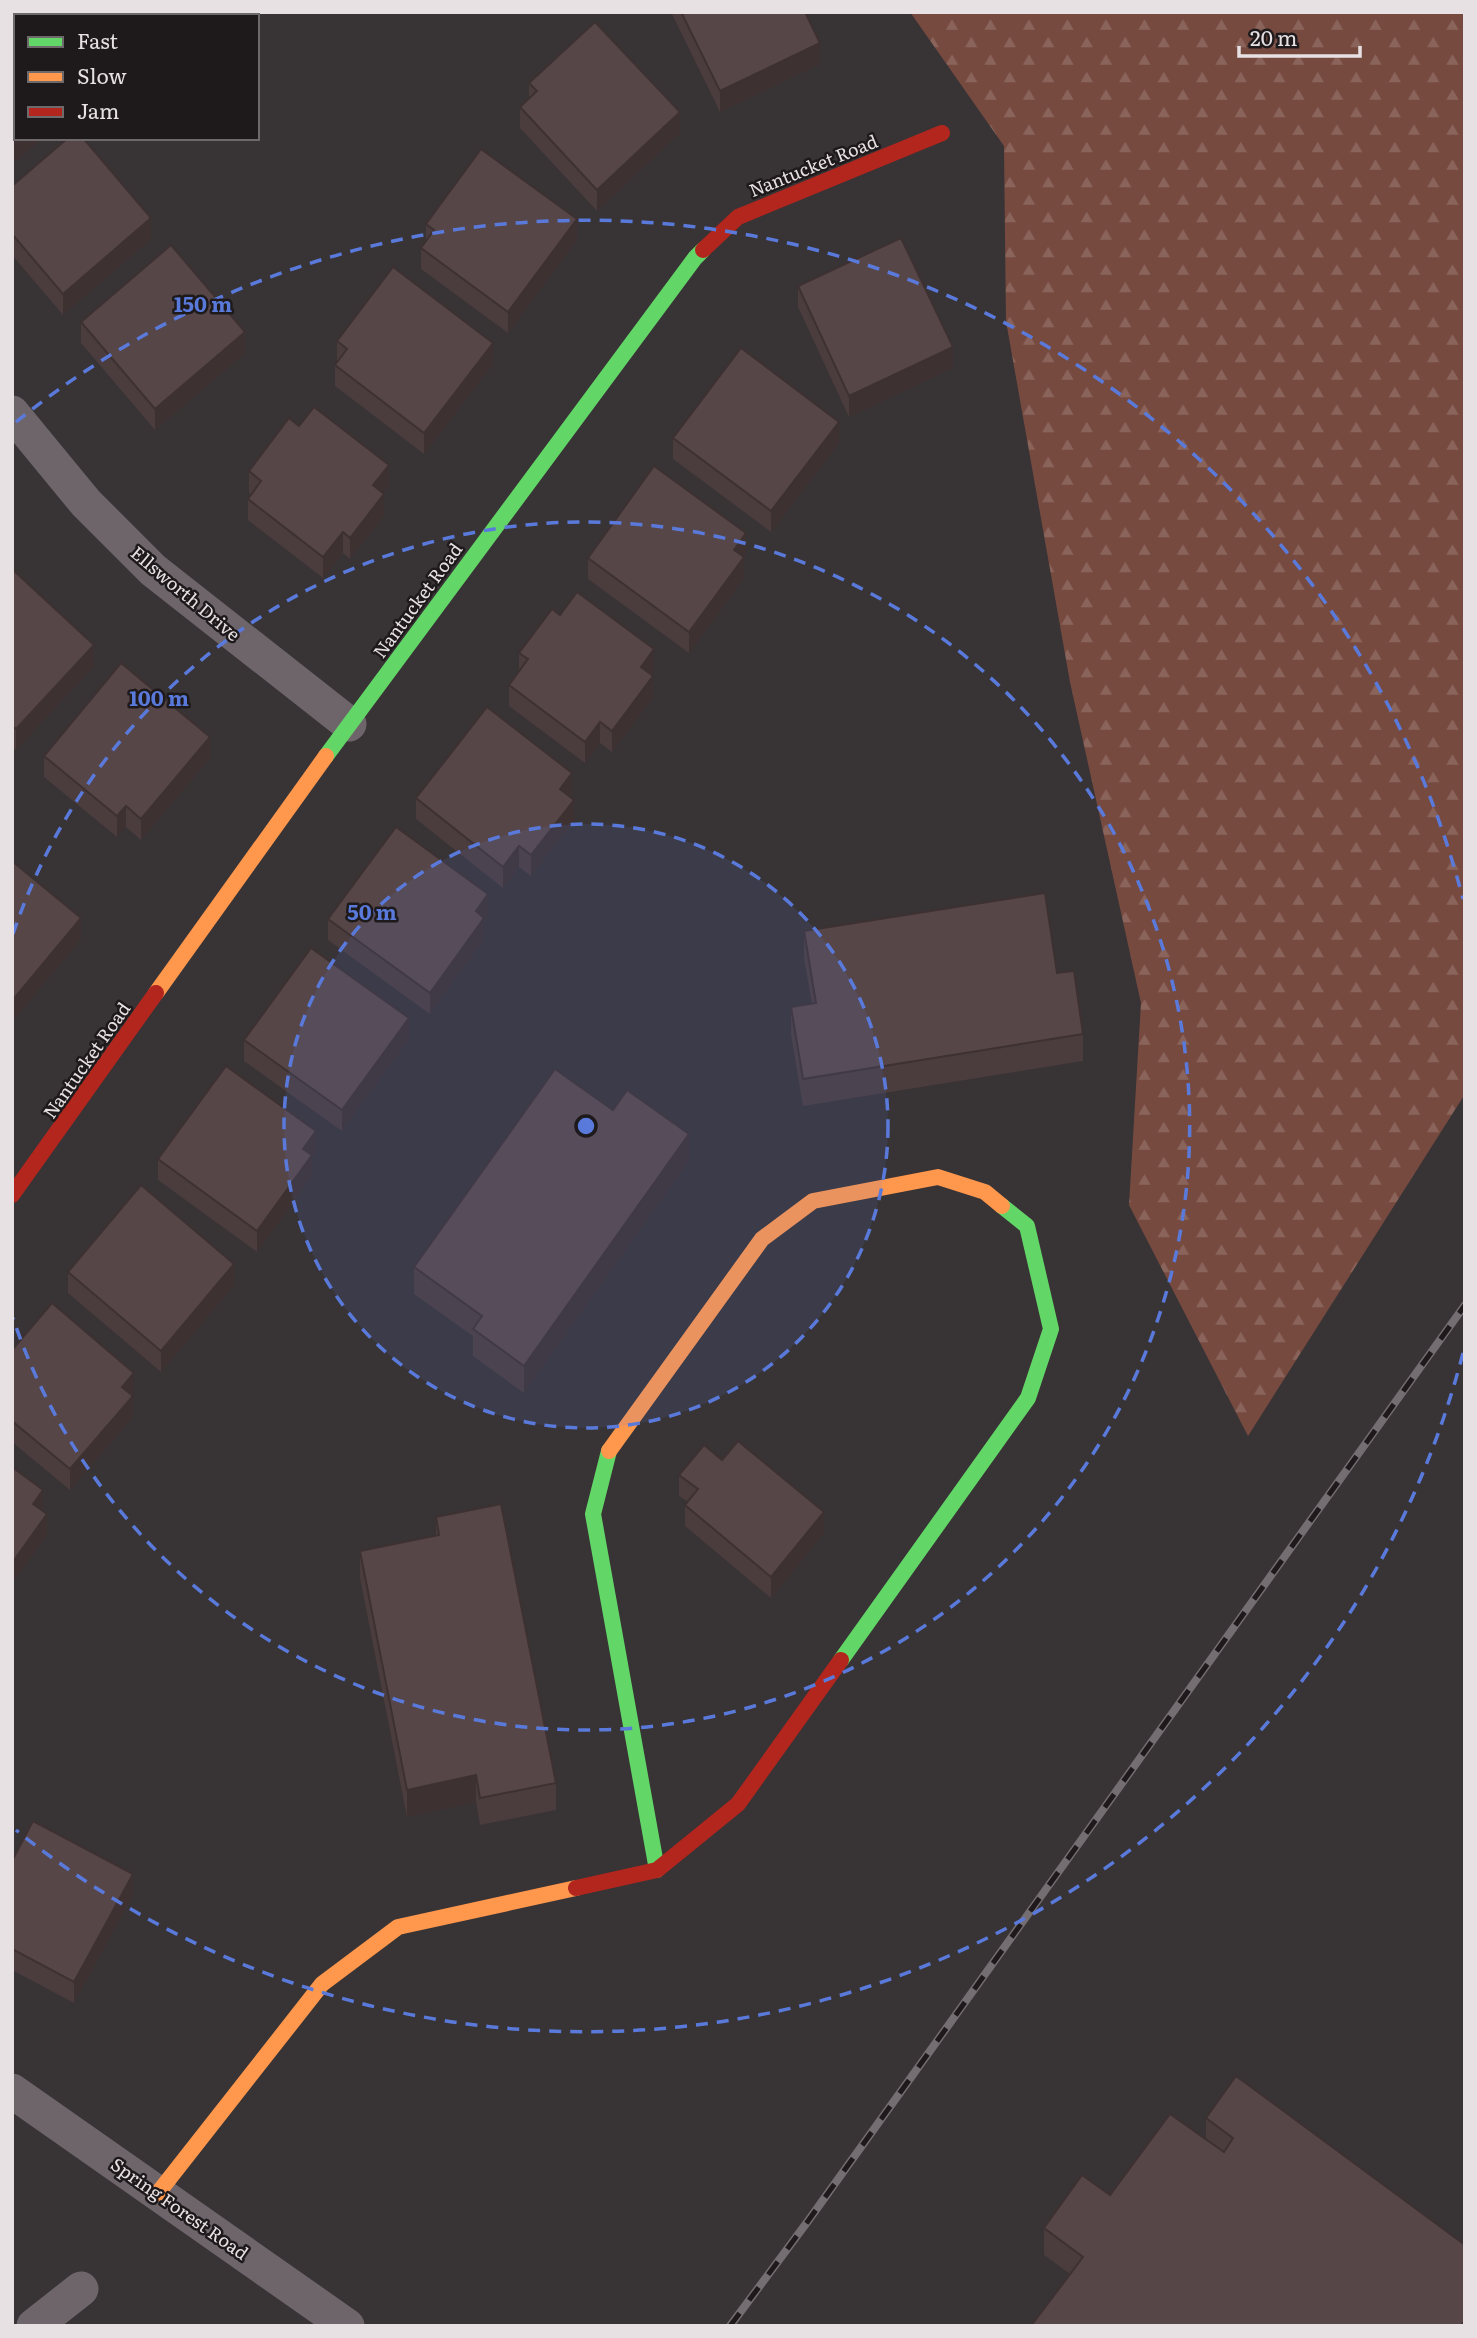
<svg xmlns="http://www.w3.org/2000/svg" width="1477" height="2338" viewBox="0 0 1477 2338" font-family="Literata,serif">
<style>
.forest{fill:url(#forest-firs)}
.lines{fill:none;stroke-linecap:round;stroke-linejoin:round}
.street{stroke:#6e656b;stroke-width:35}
.fast{stroke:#63d668;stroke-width:16}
.slow{stroke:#ff974d;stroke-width:16}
.jam{stroke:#b3261e;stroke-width:16}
.rail-casing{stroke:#746d71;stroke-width:8}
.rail{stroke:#1e1a1c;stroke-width:5;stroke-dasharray:16;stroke-linecap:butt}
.wall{fill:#4b3c3e}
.shaded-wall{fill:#3d3132}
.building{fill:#574648;stroke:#3d3132;stroke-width:2}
.ring{fill:none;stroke:#5a7adb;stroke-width:3.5;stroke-dasharray:12 9}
.labels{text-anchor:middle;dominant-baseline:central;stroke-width:5;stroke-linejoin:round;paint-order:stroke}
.street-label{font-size:18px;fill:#e7e1e3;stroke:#1e1a1c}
.centre{fill:#5a7adb;stroke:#1e1a1c;stroke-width:3.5}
.ring-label{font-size:21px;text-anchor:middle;font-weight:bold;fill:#5a7adb;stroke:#1e1a1c;stroke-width:5;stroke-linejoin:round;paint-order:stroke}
</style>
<defs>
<pattern id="forest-firs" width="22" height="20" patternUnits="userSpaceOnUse" patternTransform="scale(1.75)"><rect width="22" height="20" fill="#774a40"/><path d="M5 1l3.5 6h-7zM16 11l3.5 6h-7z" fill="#8a645b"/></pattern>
</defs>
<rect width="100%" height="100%" fill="#383335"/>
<path class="forest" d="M910,12h555v1082l-217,342 -119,-231 12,-202 -71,-321 -64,-361 -2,-175z"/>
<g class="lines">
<g class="street">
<path d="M12,413l74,90 67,67 196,154"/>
<path d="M12,2091l335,235"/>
<path d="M34,2326l47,-37"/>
</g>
<g class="fast">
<path d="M326,756l369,-498 8,-8"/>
<path d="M609,1451l-16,63 64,356"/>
<path d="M841,1660l187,-262 23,-69 -24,-103 -25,-20"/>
</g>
<g class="slow">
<path d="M156,993l170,-237"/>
<path d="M609,1451l153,-212 51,-38 125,-24 47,15 17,14"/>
<path d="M158,2193l164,-209 76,-57 178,-39"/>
</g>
<g class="jam">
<path d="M703,250l35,-33 204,-84"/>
<path d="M12,1195l144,-202"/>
<path d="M576,1888l81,-18 81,-66 103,-144"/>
</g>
<g class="rail-casing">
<path id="rail" d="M730,2326l78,-105 657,-916"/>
</g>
<use href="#rail" class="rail"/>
</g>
<g class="wall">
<path d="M671,12h134l15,52 -100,48z"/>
<path d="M529,83l151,50 -83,78 -77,-83v-21l9,-9z"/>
<path d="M12,186l139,53 -88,76 -51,-60z"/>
<path d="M426,224l151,16 -69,93 -87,-64v-21l5,-7z"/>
<path d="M798,286l155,82 -104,49 -51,-110z"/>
<path d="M81,322l164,31 -90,77 -74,-87z"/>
<path d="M337,341l156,23 -69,90 -89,-68v-21l2,-3z"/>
<path d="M299,426l90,60 -6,7 1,22 -34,44 -7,-6 -20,25 -75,-58v-21l3,-4 -2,-3v-21z"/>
<path d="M673,438l166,5 -68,89 -98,-73z"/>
<path d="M746,554l-2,3v21l-55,75 -101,-74v-21z"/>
<path d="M12,569l82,97 -78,84 -4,-3z"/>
<path d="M560,615l94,55 -3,4 2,23 -41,55 -12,-9 -15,20 -76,-57v-21l10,-14v-18z"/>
<path d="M44,756l166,2 -69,82 -15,-13 -9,10 -73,-60z"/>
<path d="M572,794l-2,3 4,24 -43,55 -12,-9 -16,21 -87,-69v-21z"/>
<path d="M488,915l-4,6v18l-54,75 -102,-74v-21z"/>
<path d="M804,931l253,42 26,61v27l-280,45 -12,-72v-27l21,-3 -8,-46z"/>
<path d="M409,1039l-67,92 -98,-70v-21z"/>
<path d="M613,1110l76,51 -165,232 -51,-37v-20l-59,-42v-27z"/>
<path d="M316,1152l-4,5v19l-55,76 -99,-72v-21z"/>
<path d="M68,1272l166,13 -73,87 -93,-79z"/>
<path d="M12,1350l122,44 -1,2v21l-63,73 -58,-48z"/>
<path d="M722,1460l102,73 -53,65 -86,-72v-21l3,-3 -9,-6v-21z"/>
<path d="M436,1517l120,266v27l-76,15 -4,-23 -69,15 -47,-239v-27l76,-16z"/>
<path d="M12,1861l121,34 -59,108 -62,-33z"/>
<path d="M1206,2118l259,127 -395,29 -26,-19v-27l66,-33 96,-56z"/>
</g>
<g class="shaded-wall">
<path d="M820,43v21l-100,48v-21z"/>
<path d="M680,112v21l-83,78v-21z"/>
<path d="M19,138h24l-31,27v-21z"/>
<path d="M151,218v21l-88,76v-21z"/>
<path d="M577,219v21l-69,93v-21z"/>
<path d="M245,332v21l-90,77v-21z"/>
<path d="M493,343v21l-69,90v-21z"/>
<path d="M953,347v21l-104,49v-21z"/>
<path d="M839,422v21l-68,89v-21z"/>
<path d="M389,465v21l-16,20v-21z"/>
<path d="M384,494v21l-34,44v-21z"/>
<path d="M343,532v21l-20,25v-21z"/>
<path d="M746,533v21l-2,3v21l-55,75v-21l45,-82z"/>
<path d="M94,645v21l-78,84v-21z"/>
<path d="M654,649v21l-13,18v-21z"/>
<path d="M653,676v21l-41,55v-21z"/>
<path d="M600,722v21l-15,20v-21z"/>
<path d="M210,737v21l-69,82v-21z"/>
<path d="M572,773v21l-12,16v-21z"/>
<path d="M574,800v21l-43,55v-21z"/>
<path d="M126,806v21l-9,10v-21z"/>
<path d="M519,846v21l-16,21v-21z"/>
<path d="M488,894v21l-4,6v18l-54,75v-21l46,-82z"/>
<path d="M81,918v21l-69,83v-21z"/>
<path d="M409,1018v21l-67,92v-21z"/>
<path d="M316,1131v21l-4,5v19l-55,76v-21l46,-82z"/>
<path d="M689,1134v27l-165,232v-27z"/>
<path d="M234,1264v21l-73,87v-21z"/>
<path d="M134,1373l-1,44 -63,73v-21l52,-82z"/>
<path d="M43,1490v21l-10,-7z"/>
<path d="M824,1512v21l-53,65v-21z"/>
<path d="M47,1514v21l-35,49v-21z"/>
<path d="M476,1775v27l-69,15v-27z"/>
<path d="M133,1874v21l-59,108v-21z"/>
</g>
<g class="building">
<path d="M681,12h124l15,31 -100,48z"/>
<path d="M595,22l85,90 -83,78 -77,-83 17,-16 -8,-8z"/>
<path d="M12,43l4,4v91h3l-7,6z"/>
<path d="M68,138h15l68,80 -88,76 -51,-60v-48z"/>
<path d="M481,149l96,70 -69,93 -87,-64 13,-18 -8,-6z"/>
<path d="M901,238l52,109 -104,49 -51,-110z"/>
<path d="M171,245l74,87 -90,77 -74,-87z"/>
<path d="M393,267l100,76 -69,90 -89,-68 12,-16 -10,-8z"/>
<path d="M741,348l98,74 -68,89 -98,-73z"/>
<path d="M314,407l75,58 -16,20 11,9 -34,44 -7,-6 -20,25 -75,-58 13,-18 -12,-10 40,-53 10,8z"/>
<path d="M654,466l92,67 -12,17 10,7 -55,75 -101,-74z"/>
<path d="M12,569l82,76 -78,84 -4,-3z"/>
<path d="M577,592l77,57 -13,18 12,9 -41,55 -12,-9 -15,20 -76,-57 19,-26 -9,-6 33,-44 8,6z"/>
<path d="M121,663l89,74 -69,82 -15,-13 -9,10 -73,-60z"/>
<path d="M487,707l85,66 -12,16 14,11 -43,55 -12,-9 -16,21 -87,-69z"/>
<path d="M396,827l92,67 -12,17 8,7 -54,75 -102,-74z"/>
<path d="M12,861l69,57 -69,83z"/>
<path d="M1045,893l12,80 17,-2 9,63 -280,45 -12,-72 25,-4 -12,-72z"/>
<path d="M311,948l98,70 -67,92 -98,-70z"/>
<path d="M226,1066l90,65 -13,18 9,6 -55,76 -99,-72z"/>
<path d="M555,1069l58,41 14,-20 62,44 -165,232 -51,-37 9,-13 -68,-49z"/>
<path d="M141,1185l93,79 -73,87 -93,-79z"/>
<path d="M52,1303l82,70 -12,14 11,9 -63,73 -58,-48v-71z"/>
<path d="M738,1441l86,71 -53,65 -86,-72 13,-16 -19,-14 25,-30 18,15z"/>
<path d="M12,1467l31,23 -10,14 14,10 -35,49z"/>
<path d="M501,1504l55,279 -76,15 -4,-23 -69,15 -47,-239 79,-16 -3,-18z"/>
<path d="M33,1821l100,53 -59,108 -62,-33v-88z"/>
<path d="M1236,2076l229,169v75l-4,6h-430l52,-69 -39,-29 38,-53 28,20 60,-81 54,38 9,-14 -27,-20z"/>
</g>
<circle cx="586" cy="1126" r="302" fill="#5a7adb" fill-opacity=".12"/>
<g class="ring">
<circle cx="586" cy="1126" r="302"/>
<path d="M13 934A604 604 0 1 1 13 1318"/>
<path d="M1463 1353A906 906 0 0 1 16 1830M16 422A906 906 0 0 1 1463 899"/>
</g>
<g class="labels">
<g class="street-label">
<text transform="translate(813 165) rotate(-22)">Nantucket Road</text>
<text transform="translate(186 593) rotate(40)">Ellsworth Drive</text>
<text transform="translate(417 600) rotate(-54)">Nantucket Road</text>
<text transform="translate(86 1060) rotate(-55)">Nantucket Road</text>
<text transform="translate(180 2208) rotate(35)">Spring Forest Road</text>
</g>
</g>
<circle cx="586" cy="1126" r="10" class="centre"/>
<g class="ring-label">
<text x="203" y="312">150 m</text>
<text x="159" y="706">100 m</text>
<text x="372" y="920">50 m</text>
</g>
<rect width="1477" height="2338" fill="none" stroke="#e7e1e3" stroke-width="28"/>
<rect x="14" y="14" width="245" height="126" fill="#1e1a1c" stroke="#6e6a6c" stroke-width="2"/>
<rect x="28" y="37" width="35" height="10" fill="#63d668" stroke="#6e6a6c" stroke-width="2"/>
<text x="77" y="49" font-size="21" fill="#e7e1e3">Fast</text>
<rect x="28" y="72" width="35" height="10" fill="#ff974d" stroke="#6e6a6c" stroke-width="2"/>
<text x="77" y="84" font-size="21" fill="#e7e1e3">Slow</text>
<rect x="28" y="107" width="35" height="10" fill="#b3261e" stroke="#6e6a6c" stroke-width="2"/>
<text x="77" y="119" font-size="21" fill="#e7e1e3">Jam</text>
<path d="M1239 46v10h121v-10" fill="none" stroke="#e7e1e3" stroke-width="3.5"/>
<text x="1250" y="46" font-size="21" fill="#e7e1e3" stroke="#1e1a1c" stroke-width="5" paint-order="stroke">20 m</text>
</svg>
